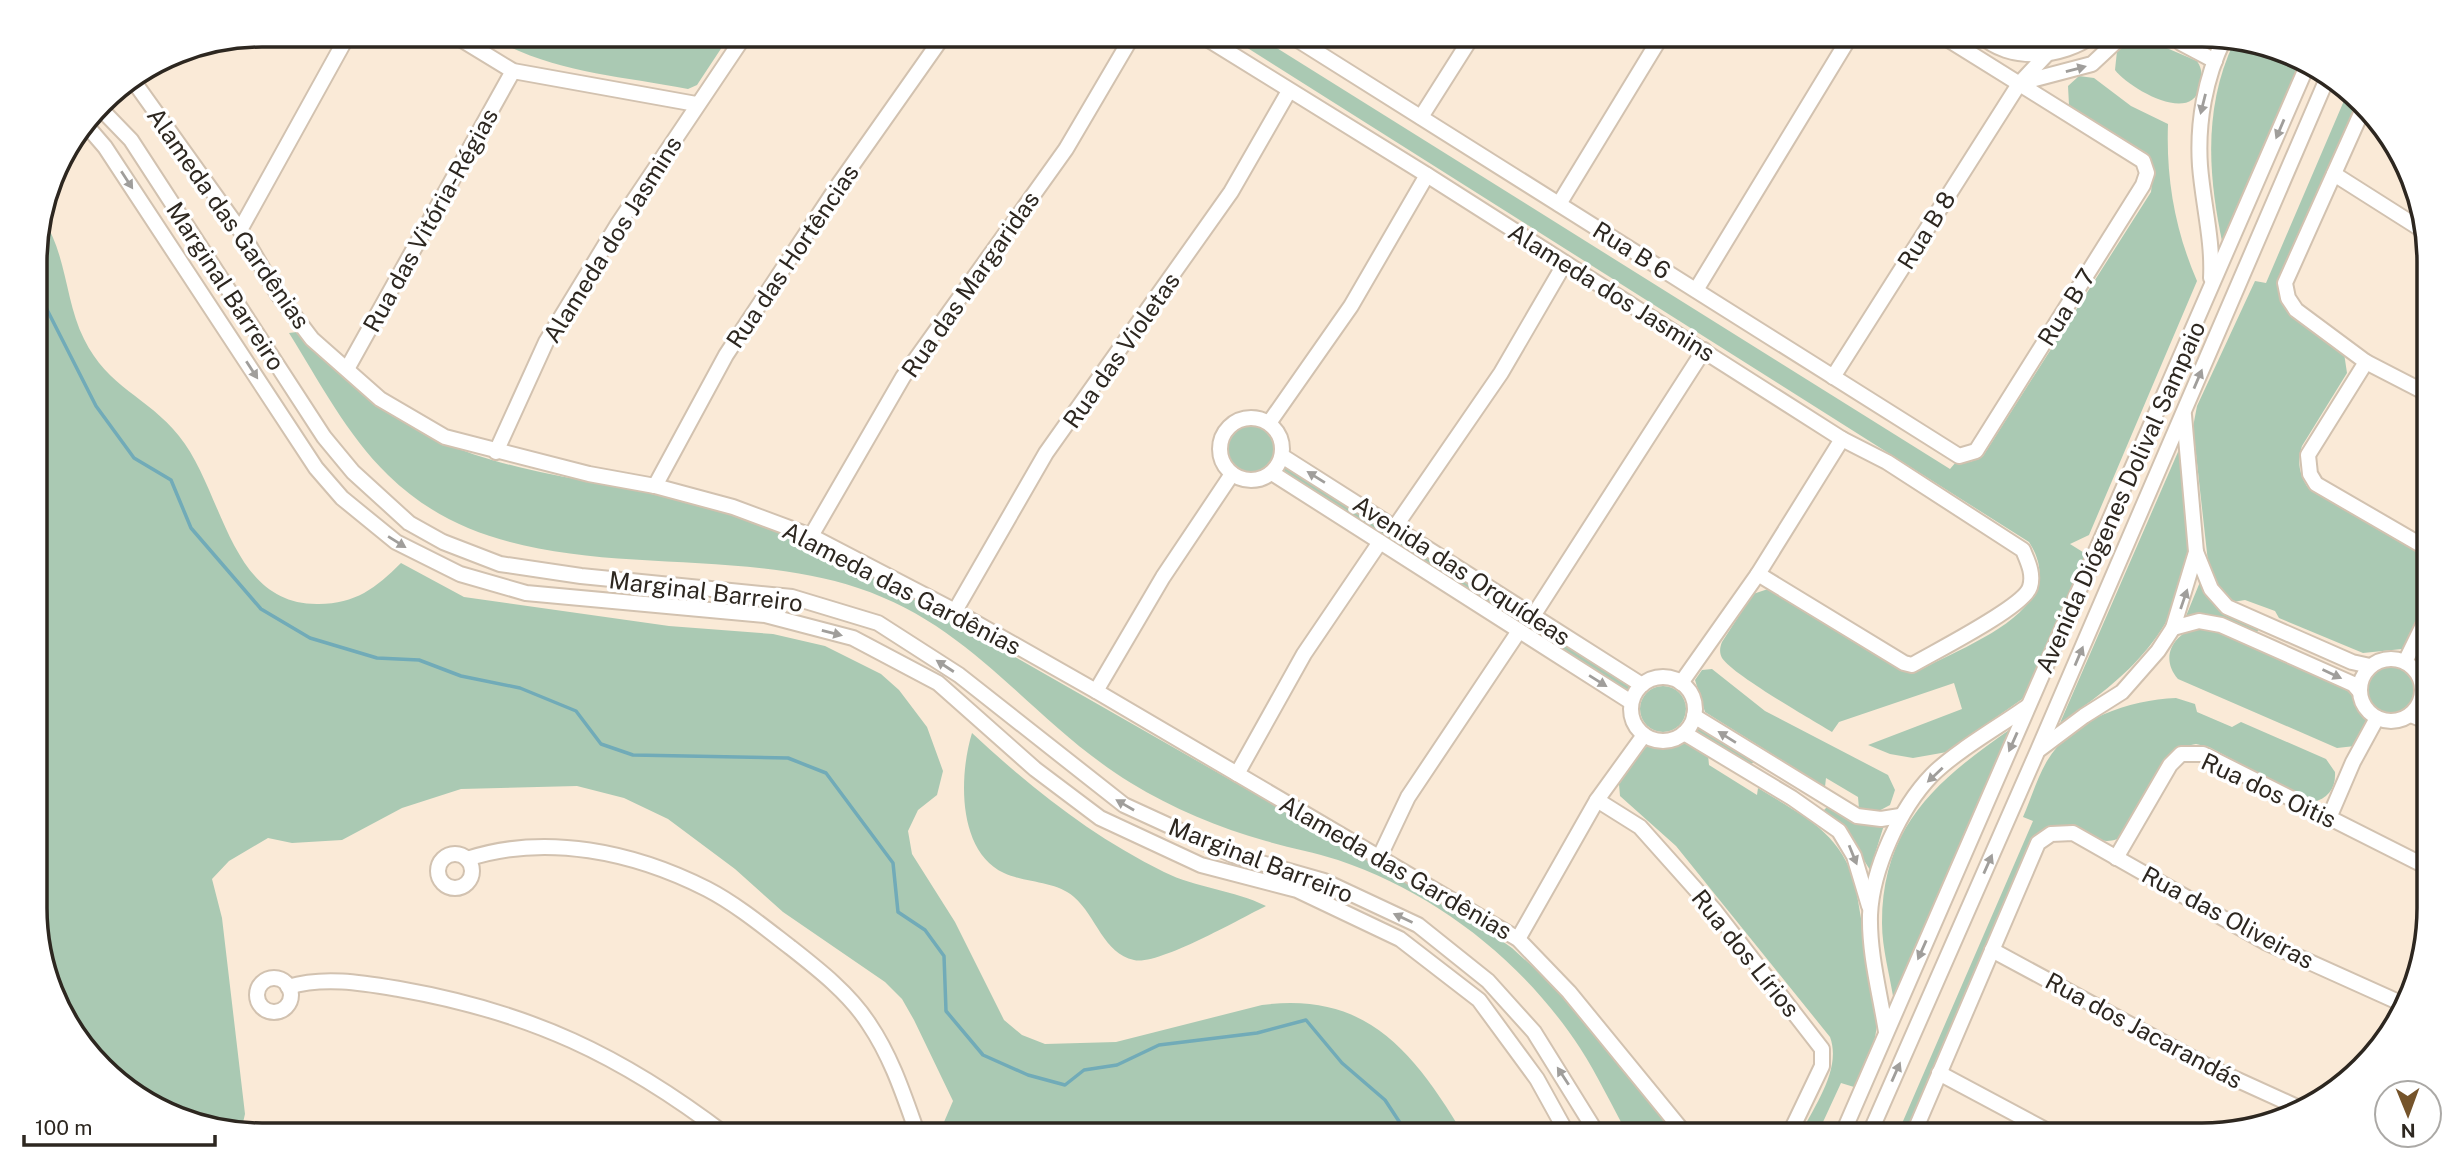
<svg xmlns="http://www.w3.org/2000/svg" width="2464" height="1170" viewBox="0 0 2464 1170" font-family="'Public Sans',sans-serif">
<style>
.green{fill:#aac9b3}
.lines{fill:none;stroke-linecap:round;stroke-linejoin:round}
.stream{stroke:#71abb8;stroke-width:3.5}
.minor-casing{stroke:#d2c2b0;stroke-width:18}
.minor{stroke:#fff;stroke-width:14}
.oneway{fill:#a09e9b}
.labels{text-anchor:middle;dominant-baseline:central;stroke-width:7;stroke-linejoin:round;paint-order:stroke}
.street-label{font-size:24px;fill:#2d2720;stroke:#fff}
.rim{fill:none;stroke:#2d2720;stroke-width:3.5}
</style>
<rect width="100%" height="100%" fill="#faead7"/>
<g class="green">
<path d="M486,35h244l-33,50 -9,4c-73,-14 -135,-16 -202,-54z"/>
<path d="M1227,35h29l694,434 6,-7h14l13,-6 168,-264 2,-18 -7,-20 -77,-49 -1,-19 11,-10 15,2 37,28 37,18c-2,55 7,106 29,157l-108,254 -19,9 16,10 -61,143 -78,55 -34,6 -23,-4 -22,-9 94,-36 -8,-26 -115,39 -7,10c-21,-13 -99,-57 -110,-74 -3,-6 -2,-11 0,-16l31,-48 15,-5 147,80h7c45,-25 151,-60 107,-127z"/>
<path d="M1995,35h85c-25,14 -60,18 -85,0z"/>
<path d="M2141,37l56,24c6,9 5,16 3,26 -9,38 -71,1 -85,-17l2,-19 13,-11z"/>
<path d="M2234,42l55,10 12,10 -78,184c-15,-70 -20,-138 11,-204z"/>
<path d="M2346,96l11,9 -77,183 64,65 3,20 -45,73c-5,15 -3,27 5,40l121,69v46l-26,48 -39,4 -84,-35 -4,-7 -30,-11 -12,2 -18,-21 -7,-19 -15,-135 4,-21 58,-125 11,2z"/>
<path d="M43,219c24,36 22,82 41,120 24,49 63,57 95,97 45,55 50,170 140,168 36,0 57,-16 82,-41l63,34 205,29 104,8 52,12 56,28 18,16 28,37 16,44 -6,24 -19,15 -10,21 4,23 43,68 49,98 18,15 23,9 71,-2 146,-37c106,-14 152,48 202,130h-519l-1,-13 9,-21 -39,-81 -12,-21 -17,-17 -102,-70 -48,-43 -67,-50 -44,-21 -47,-12 -116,3 -59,19 -60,32 -50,3 -24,-5 -39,23 -17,18 10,39 23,196 -4,17 -66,-13 -93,-72 -45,-108 -1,-691z"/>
<path d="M297,332c43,42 87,84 143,109 67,31 165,42 238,57 56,12 109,34 160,58l617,352 57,40 51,46 114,141h-49c-16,-29 -30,-59 -48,-87 -57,-87 -144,-155 -242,-188 -24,-8 -48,-12 -72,-19 -47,-13 -94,-33 -135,-58 -101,-62 -155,-156 -273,-195 -151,-51 -346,9 -470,-113 -41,-40 -69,-94 -99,-142z"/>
<circle cx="1251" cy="449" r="25"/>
<path d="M2181,445c3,31 11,66 9,97 -6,87 -63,136 -130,181z"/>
<path d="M1285,466l348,219v3l-5,3 -344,-218z"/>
<path d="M2200,582l5,9 53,34v6l-2,2 -58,-19 -12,2z"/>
<path d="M2196,627l14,2 143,64 6,17 11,12 -15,24 -18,2 -159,-69c-18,-21 -6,-43 18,-52z"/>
<circle cx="2391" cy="690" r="25"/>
<path d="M1712,669l53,42 123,64 7,15 -5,15 -15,8 -16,-4 -1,-12 -32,-19 -1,9 -120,-75 -10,-32 7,-10z"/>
<circle cx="1663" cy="709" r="23"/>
<path d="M2176,698l19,6 2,8 35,15 9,-5 85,37 9,13c1,16 -7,27 -23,30l-103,-55 -13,-3 -15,3 -64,92c-25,10 -39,-22 -69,-10l-140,306h-11l136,-314 -10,-4c8,-18 14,-39 24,-56 25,-42 82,-61 129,-63z"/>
<path d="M1697,726l57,34v2l-4,3 -54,-33z"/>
<path d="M2012,728l-118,274c-4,-27 -12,-53 -12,-79 0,-99 57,-144 130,-195z"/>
<path d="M972,733c59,55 119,103 192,139 32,16 70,18 102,34 -25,12 -108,60 -132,54 -30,-6 -38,-44 -60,-63 -18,-16 -49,-14 -70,-24 -47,-22 -45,-98 -32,-140z"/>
<path d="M1684,743l24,12 1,10 48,30 1,-7c43,27 81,42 97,95l23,136 -3,19 -21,49 -13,-4 -24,52h-17c14,-29 42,-66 30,-98l-154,-191 -56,-50 -1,-12 25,-35 5,-4 18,2z"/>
<path d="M1829,805l24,17 31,3 -14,45 -28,-45 -19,-14z"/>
</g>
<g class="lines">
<path class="stream" d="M36,288l60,118 38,52 37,22 20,48 70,81 49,29 67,20 42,2 42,16 59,12 56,23 25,33 32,11 155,3 38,15 67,90 5,49 27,18 19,26 2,55 37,44 45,20 37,10 19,-15 33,-5 42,-20 98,-12 49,-13 36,43 43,37 23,35"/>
<g class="minor-casing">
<g id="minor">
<path d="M454,35l59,36 183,33"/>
<path d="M1201,35l226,140 415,264 45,23 136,88c5,12 11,24 7,37 -6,20 -96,65 -118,78l-8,-2 -146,-89"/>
<path d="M1290,35l669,421 17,-5 167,-266 4,-12 -4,-12 -202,-126"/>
<path d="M1981,35c27,28 83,23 112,0"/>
<path d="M2184,35l-3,8 34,18"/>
<path d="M132,79l108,151 37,63 35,46 68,60 65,38 144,37 66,12 78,21 78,29 144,75 141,80 422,248 51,53 117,143"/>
<path d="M2020,83l72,-19 31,-29"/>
<path d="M100,108l31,32 193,297 29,35 56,51 34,19 57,22 81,12 211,21 86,26 81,52 165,130 109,50 91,26 94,44 70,56 46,51 64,103"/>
<path d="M2363,109l-78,174 3,15 8,12 70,52 62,32"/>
<path d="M1421,117l52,-82"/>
<path d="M86,125l19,22 211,321 26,30 54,44 64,32 66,19 239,22 88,23 85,45 97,86 65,49 101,47 96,25 103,49 79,61 58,79 31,56"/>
<path d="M2334,174l93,59"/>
<path d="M1559,204l103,-169"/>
<path d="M240,230l108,-195"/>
<path d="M2211,278c2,-38 -8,-74 -11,-112 -3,-43 5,-88 24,-127"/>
<path d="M1696,290l155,-255"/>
<path d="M2366,362l-58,93 2,19 6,10 112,65"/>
<path d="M347,369l166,-298"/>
<path d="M1833,377l186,-293 28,-30"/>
<circle cx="1251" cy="449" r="31"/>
<path d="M1269,423l82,-117 76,-131"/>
<path d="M496,452l50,-110 72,-118 127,-189"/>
<path d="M1282,456l360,229"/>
<path d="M1272,473l359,229"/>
<path d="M655,486l71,-131 113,-171 105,-149"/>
<path d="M1395,527l106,-154 64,-110"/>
<path d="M811,536l92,-159 163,-228 67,-114"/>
<path d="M2196,552l15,37 16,18 125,55 18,4"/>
<path d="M955,611l91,-158 185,-261 58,-101"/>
<path d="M1533,616l171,-266"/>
<path d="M2173,628l26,-7 22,4 132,59 7,8"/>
<circle cx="2391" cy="690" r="31"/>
<path d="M2405,662l23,-47"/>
<circle cx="1663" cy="709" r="32"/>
<path d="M1681,683l77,-109 84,-135"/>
<path d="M1096,691l67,-114 69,-103"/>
<path d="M2411,715l17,7"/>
<path d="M1694,716l163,100 24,3 19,-3"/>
<path d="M1684,733l108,65 47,33 15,25 15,50"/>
<path d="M2040,749l44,-33 38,-24 36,-41 15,-23 23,-76 -12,-137"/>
<path d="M1237,774l67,-120 76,-112"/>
<path d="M1597,800l43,27 75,84 107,138v17l-33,69"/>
<path d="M2329,818l24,-56 24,-44"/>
<circle cx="455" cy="871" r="17"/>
<path d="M1380,856l28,-59 111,-166"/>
<path d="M2116,858l54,-93 11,-11h22l226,114"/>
<path d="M467,859c79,-26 167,-7 240,30 29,15 57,38 83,58 28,22 60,47 79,77 23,34 35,72 49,111"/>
<path d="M1518,939l79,-139 47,-65"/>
<path d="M1992,950l215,116 90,41"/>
<circle cx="274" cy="995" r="17"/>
<path d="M288,987c36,-11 75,-4 111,2 131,23 222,66 327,146"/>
<path d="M1886,1032c-6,-38 -17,-78 -16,-117 2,-46 30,-107 62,-140 24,-24 68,-49 96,-69"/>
<path d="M1939,1073l116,62"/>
<path d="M1842,1135l465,-1069"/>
<path d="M1869,1135l169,-385 288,-669"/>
<path d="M1913,1135l125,-292 13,-9 22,-1 192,109 140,63"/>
</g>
</g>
<use href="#minor" class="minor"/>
</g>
<defs><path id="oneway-solid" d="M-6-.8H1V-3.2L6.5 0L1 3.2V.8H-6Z" transform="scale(1.75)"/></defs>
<g class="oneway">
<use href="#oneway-solid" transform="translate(2076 69) rotate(-15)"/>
<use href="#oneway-solid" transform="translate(2203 104) rotate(104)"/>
<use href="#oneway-solid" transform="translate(2280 129) rotate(113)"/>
<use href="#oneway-solid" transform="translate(127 180) rotate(57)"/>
<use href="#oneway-solid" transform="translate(252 370) rotate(57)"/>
<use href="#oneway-solid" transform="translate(2198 379) rotate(-67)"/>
<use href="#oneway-solid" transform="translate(1316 477) rotate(-148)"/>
<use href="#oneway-solid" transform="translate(397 542) rotate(32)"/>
<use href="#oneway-solid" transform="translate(2184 599) rotate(-71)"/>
<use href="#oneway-solid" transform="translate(832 633) rotate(14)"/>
<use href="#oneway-solid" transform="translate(2079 656) rotate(-67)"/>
<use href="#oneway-solid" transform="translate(945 666) rotate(-147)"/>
<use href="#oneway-solid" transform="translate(2332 674) rotate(25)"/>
<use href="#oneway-solid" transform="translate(1598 681) rotate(32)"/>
<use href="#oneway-solid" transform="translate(1727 737) rotate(-148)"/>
<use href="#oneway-solid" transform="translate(2013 742) rotate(114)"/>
<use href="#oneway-solid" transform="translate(1935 775) rotate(137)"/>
<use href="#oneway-solid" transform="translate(1125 805) rotate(-150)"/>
<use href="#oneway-solid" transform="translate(1853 855) rotate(68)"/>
<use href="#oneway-solid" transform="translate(1988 864) rotate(-66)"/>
<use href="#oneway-solid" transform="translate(1403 918) rotate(-155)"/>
<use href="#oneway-solid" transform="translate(1922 950) rotate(114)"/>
<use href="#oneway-solid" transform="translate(1896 1072) rotate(-66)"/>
<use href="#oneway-solid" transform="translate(1563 1076) rotate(-123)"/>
</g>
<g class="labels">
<g class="street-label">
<text transform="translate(229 218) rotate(55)">Alameda das Gardênias</text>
<text transform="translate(430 220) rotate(-61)">Rua das Vitória-Régias</text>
<text transform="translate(1926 230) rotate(-58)">Rua B 8</text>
<text transform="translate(612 239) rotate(-58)">Alameda dos Jasmins</text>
<text transform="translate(1632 250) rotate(32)">Rua B 6</text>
<text transform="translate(792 256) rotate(-56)">Rua das Hortências</text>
<text transform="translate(970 284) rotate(-55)">Rua das Margaridas</text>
<text transform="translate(226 286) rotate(57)">Marginal Barreiro</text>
<text transform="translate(1612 292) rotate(32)">Alameda dos Jasmins</text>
<text transform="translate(2066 307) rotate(-58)">Rua B 7</text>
<text transform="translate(1121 350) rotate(-55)">Rua das Violetas</text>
<text transform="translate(2120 497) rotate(-66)">Avenida Diógenes Dolival Sampaio</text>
<text transform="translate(1462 570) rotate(33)">Avenida das Orquídeas</text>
<text transform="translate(902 588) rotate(27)">Alameda das Gardênias</text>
<text transform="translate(706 591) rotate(7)">Marginal Barreiro</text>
<text transform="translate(2269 790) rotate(25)">Rua dos Oitis</text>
<text transform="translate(1261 860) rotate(21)">Marginal Barreiro</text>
<text transform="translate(1396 867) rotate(30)">Alameda das Gardênias</text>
<text transform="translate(2228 917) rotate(28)">Rua das Oliveiras</text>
<text transform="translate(1746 953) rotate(51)">Rua dos Lírios</text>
<text transform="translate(2144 1030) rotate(28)">Rua dos Jacarandás</text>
</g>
</g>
<path d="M0 0H2464V1170H0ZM262 47H2202A215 215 0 0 1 2417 262V908A215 215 0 0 1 2202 1123H262A215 215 0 0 1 47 908V262A215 215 0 0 1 262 47Z" fill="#fff" fill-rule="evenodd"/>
<path class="rim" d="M262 47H2202A215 215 0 0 1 2417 262V908A215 215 0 0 1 2202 1123H262A215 215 0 0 1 47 908V262A215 215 0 0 1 262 47Z"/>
<g transform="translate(2408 1114) rotate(179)"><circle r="33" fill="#ffffff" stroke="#aba9a6" stroke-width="2"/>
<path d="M0-5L12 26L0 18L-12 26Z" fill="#75542b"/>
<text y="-10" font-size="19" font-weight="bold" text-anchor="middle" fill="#2d2720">N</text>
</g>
<path d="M24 1135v10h191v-10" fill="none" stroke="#2d2720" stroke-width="3.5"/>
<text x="35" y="1135" font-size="21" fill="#2d2720" stroke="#ffffff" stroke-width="5" paint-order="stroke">100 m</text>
</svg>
